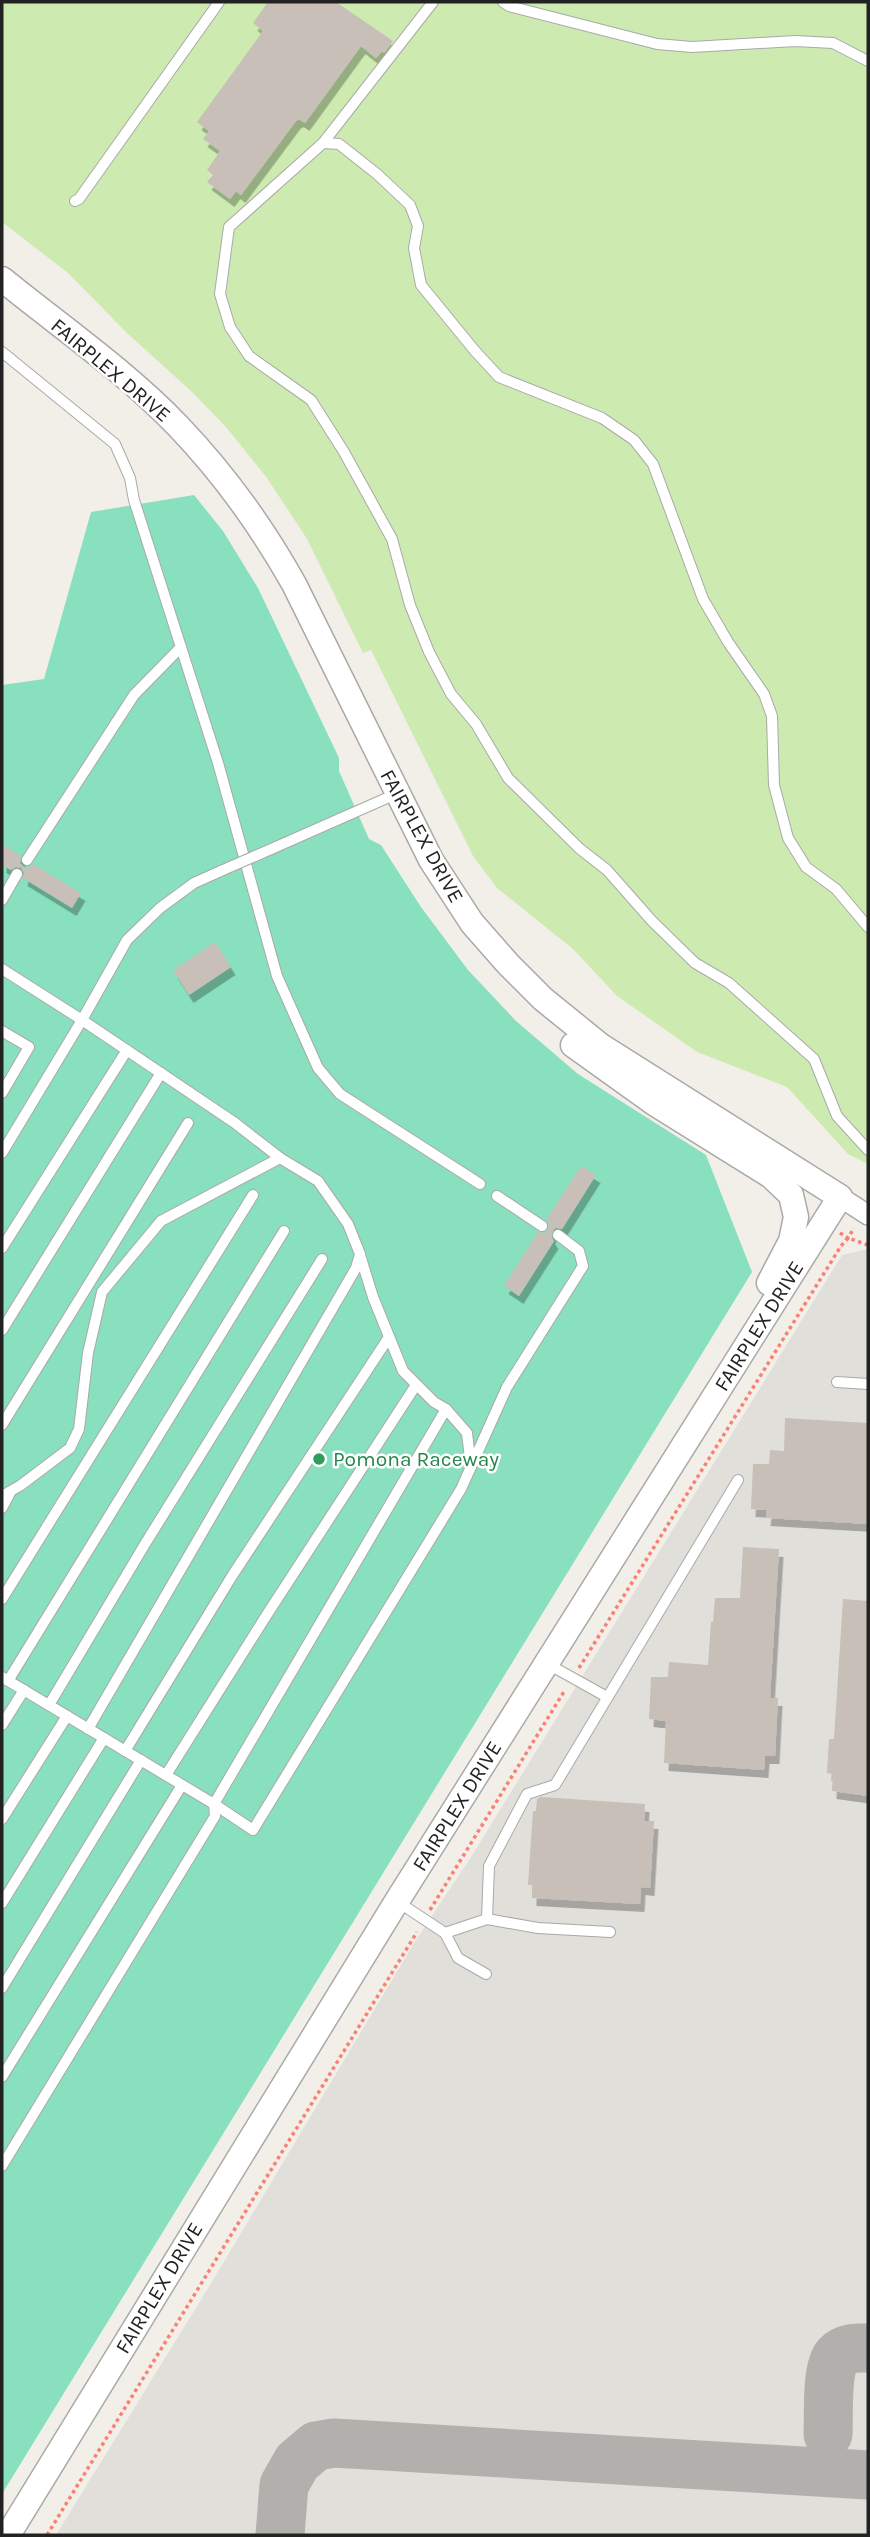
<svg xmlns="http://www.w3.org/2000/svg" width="870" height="2537" viewBox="0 0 870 2537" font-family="Karla,sans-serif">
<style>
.airport{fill:#e1dfda}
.grass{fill:#cdebb0}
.pitch{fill:#88e0be}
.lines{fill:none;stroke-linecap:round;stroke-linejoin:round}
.taxiway{stroke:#b1b0ac;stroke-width:49}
.building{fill:#c7bfb8;filter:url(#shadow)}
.service-casing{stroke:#a9a9a9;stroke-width:12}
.minor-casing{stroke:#a9a9a9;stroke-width:22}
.tertiary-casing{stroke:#a9a9a9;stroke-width:27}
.path{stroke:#fa8072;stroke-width:3.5;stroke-dasharray:3.5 3.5;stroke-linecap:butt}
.service{stroke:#fff;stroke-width:10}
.minor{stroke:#fff;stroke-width:19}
.tertiary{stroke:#fff;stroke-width:24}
.service-bridge-casing{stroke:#a9a9a9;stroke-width:12;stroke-linecap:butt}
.service-bridge{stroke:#fff;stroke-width:10}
.leisure-dot{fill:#2e9e5b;stroke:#fff;stroke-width:2.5}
.labels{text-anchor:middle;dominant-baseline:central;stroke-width:5;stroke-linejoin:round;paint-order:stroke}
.street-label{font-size:21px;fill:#222;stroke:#fff}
.leisure-label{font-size:21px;fill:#27864d;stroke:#fff;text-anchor:start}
</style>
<defs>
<filter id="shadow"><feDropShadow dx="4.5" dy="8" stdDeviation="0" flood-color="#0004"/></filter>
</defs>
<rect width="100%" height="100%" fill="#f2efe9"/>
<path class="airport" d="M868,1249v1286h-812l154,-250 204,-342 57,-86 371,-602z"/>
<path class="grass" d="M2,2h866v1162l-20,-10 -61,-67 -90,-35 -80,-56 -44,-47 -76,-61 -24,-32 -102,-206 -8,3 -56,-114 -40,-61 -41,-51 -34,-35 -65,-59 -59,-60 -66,-51z"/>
<path class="pitch" d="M194,495l29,36 35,57 81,170v13l30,68 12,6 40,62 47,63 48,51 62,53 128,81 46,117 -750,1222v-1809l42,-6 47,-167z"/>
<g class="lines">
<g class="taxiway">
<path d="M828,2434c1,-17 -2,-66 9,-78 8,-9 20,-8 31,-8"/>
<path d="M280,2535l4,-50 13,-23 19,-16 18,-3 534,32"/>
</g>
</g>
<g class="building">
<path d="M268,2h68l57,39 -9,12 -2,-2 -6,7 -15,-12 -56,77 -6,-4 -3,2 -55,74 -5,-4 -6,8 -23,-17 6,-7 -6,-5 13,-19 -17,-12 6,-8 -12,-9 66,-91 -10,-8z"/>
<path d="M2,844l19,12 -1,7 4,4h6l3,-3 48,29 -9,15 -49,-30 1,-5 -3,-5 -5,-1 -5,3 -9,-5z"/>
<path d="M215,942l16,25 -42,28 -16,-25z"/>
<path d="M581,1166l15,9 -34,54 -6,-1 -4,3 -1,6 3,4 -35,55 -15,-10 34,-54 7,1 3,-3 1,-7 -3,-3z"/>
<path d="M785,1418l83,5v101l-102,-6 1,-8 -16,-1 2,-45h16l1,-14 14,1z"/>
<path d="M743,1547l36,2 -9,149h8l-3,58h-10l-1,14 -100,-7 2,-42 -17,-2 2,-42h17l1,-15 39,3 3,-43h2l2,-24h25z"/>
<path d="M843,1599l25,2v195l-36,-5 1,-17 -6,-1 2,-34h5z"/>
<path d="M541,1797l104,7 -1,17h10l-4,67 -9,-1 -1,17 -108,-6v-13h-4l5,-74h3l1,-12z"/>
</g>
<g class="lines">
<g class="service-casing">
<g id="service">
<path d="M503,2l6,4 148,38 35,3 103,-6 38,2 35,18"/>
<path d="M323,143l110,-141"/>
<path d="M75,201l4,-2 140,-197"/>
<path d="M2,352l113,92 15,34 4,22 84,263 59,213 41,92 22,26 140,90"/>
<path d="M269,850l127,-56"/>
<path d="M27,860l107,-165 47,-48"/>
<path d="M2,900l15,-26"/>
<path d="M868,927l-32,-38 -30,-22 -18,-29 -14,-53 -2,-69 -8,-22 -36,-52 -25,-43 -50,-135 -19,-24 -32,-22 -103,-41 -24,-26 -54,-66 -7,-37 4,-22 -8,-21 -33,-31 -38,-30 -16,-1 -94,84 -9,67 10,33 19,29 62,44 33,52 48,87 18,66 19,47 22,42 25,30 32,54 72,71 27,21 45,51 43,42 34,20 85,76 23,57 31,34"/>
<path d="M2,969l80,51 153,103 45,35 38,23 30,43 12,30 -4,14 -268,461"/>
<path d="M2,1031l27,16 -27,46"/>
<path d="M2,1153l80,-133 45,-80 33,-32 34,-25 29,-13"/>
<path d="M497,1196l45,30"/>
<path d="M2,1248l125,-198"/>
<path d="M360,1255l13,42 30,74 31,31 12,7 21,24 4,34"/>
<path d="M2,1330l159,-257"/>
<path d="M837,1382l31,2"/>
<path d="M446,1409l-232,395 39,26 208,-341 46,-102 76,-121 -4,-15 -21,-16"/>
<path d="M2,1425l186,-302"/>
<path d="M2,1496l19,-11 49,-37 9,-19 9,-76 14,-61 59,-71 119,-63"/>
<path d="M2,1508l9,-17"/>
<path d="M2,1599l251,-404"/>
<path d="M546,1663l61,34"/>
<path d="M2,1677l212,127 1,12 -213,350"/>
<path d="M8,1681l276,-450"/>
<path d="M49,1705l96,-161 177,-285"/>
<path d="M2,1725l22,-35"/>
<path d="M125,1751l107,-175 157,-239"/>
<path d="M166,1775l100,-159 150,-231"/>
<path d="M2,1819l65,-103"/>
<path d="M398,1902l47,31 42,-14 2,-53 38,-72 28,-9 183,-305"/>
<path d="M2,1903l102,-165"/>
<path d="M487,1919l51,9 72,4"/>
<path d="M445,1933l13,25 28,16"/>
<path d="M2,1988l139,-228"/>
<path d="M2,2077l180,-292"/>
</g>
</g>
<g class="minor-casing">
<path id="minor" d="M840,1197l28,18"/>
</g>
<g class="tertiary-casing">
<g id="tertiary">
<path d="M2,279c59,48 123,92 176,147 45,47 84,101 116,158l137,276 41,63 36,41 35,35 58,47 239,151 -443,704 -389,634"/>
<path d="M573,1045l81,58 117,73 20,19 5,22 -5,24 -22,42"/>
</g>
</g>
<g class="path">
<path d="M840,1233l8,5 6,-10"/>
<path d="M579,1668l262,-422 7,-8 20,7"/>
<path d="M430,1910l135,-220"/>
<path d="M47,2535l370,-603"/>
</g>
<use href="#service" class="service"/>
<use href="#minor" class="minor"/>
<use href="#tertiary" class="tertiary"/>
<g class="service-bridge-casing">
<path id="service-bridge" d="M223,870l46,-20"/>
</g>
<use href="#service-bridge" class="service-bridge"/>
</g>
<circle class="leisure-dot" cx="319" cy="1459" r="7"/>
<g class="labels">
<g class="street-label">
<text transform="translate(111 370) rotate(40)">FAIRPLEX DRIVE</text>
<text transform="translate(422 836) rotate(61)">FAIRPLEX DRIVE</text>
<text transform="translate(759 1326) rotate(-58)">FAIRPLEX DRIVE</text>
<text transform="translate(457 1806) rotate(-58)">FAIRPLEX DRIVE</text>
<text transform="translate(159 2288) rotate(-59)">FAIRPLEX DRIVE</text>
</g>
<g class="leisure-label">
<text x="333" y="1459">Pomona Raceway</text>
</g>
</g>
<rect width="870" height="2537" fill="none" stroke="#222222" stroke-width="7"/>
</svg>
